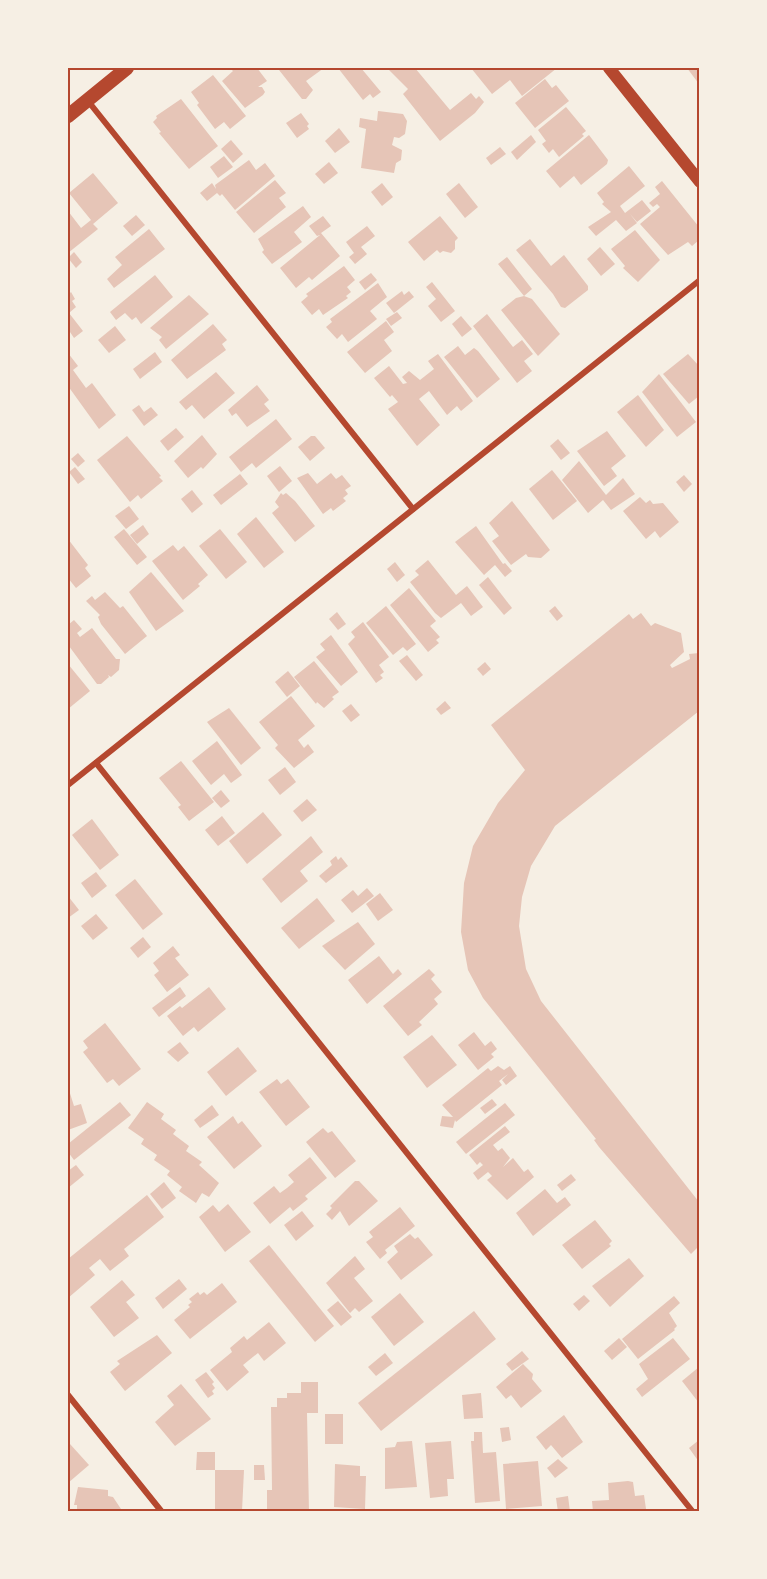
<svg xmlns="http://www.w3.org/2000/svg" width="767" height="1579" viewBox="0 0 767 1579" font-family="'Exo 2',sans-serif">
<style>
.building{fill:#e6c5b7}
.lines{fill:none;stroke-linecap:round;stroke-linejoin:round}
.minor{stroke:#b5482f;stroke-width:6}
.secondary{stroke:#b5482f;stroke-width:12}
.primary{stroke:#b5482f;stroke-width:14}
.neatline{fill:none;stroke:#b5482f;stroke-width:2}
</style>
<rect width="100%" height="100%" fill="#f6efe4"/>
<g class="building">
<path d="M230,68h27l10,13 -9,6h4l3,5 -2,3 -18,13 -23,-27 11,-10z"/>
<path d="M282,68h42l-18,13 7,9 -7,9h-4l-23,-29z"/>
<path d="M338,68h23l20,24 -8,6 -3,-4 -7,6z"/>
<path d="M387,68h28l35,42 21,-17 5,6 3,-3 5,6 -9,11 -35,28 -37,-47 5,-5z"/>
<path d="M471,68h86l-35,28 -12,-16 -18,14z"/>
<path d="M687,68h12v16z"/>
<path d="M213,75l33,41 -16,13 -6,-7 -9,7 -18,-24 2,-2 -8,-11z"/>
<path d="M545,79l7,9 4,-3 13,16 -34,27 -20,-25z"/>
<path d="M181,99l37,47 -29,23 -30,-36 2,-1 -8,-10 4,-4 -1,-2z"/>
<path d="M566,107l20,24 -4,3 2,2 -25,21 -6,-8 -4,4 -7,-9 4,-3 -8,-11z"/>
<path d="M378,111l25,3 4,7 -2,13 -6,4 -5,-1 -2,8 10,5 -1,10 -5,3 -2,10 -33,-5 5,-39 -7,-2 1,-9 17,3z"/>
<path d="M301,113l8,11 -2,2 2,3 -12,9 -11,-15z"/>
<path d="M339,128l11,14 -15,11 -10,-12z"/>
<path d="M531,135l5,7 -19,18 -6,-8z"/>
<path d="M589,135l19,25 -1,4 -26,21 -7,-9 -14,12 -14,-17z"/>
<path d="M231,140l12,14 -10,9 -12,-14z"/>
<path d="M500,147l6,7 -15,11 -5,-7z"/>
<path d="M224,156l9,11 -15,11 -8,-11z"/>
<path d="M249,160l7,10 9,-7 10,13 -40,34 -13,-16 -2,2 -3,-3 -10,8 -7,-8 12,-10 4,6 -1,-4z"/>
<path d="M329,162l9,11 -14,11 -9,-10z"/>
<path d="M629,166l16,20 -25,20 5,7 17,-13 9,11 -14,11 -7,-8 7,9 -11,8 -10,-11 -20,16 -8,-9 23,-15 -9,-8 2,-2 -7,-9z"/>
<path d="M93,173l25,30 -25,21 5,5 -30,24v-42l13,17 10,-8 -22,-27z"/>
<path d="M275,180l11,13 -7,5 7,9 -32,26 -18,-21z"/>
<path d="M662,181l37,46v13l-7,6 -4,-4 -20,13 -28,-31 20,-17 -3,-3 -4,3 -4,-4 11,-9 -5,-7z"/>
<path d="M382,183l11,14 -11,9 -11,-14z"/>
<path d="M459,183l19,24 -13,11 -19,-24z"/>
<path d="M303,206l8,11 -17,15 8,10 -30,22 -10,-12 2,-2 -6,-11z"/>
<path d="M136,215l9,10 -13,11 -9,-10z"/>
<path d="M323,216l8,10 -10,7 19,23 -28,24 -3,-3 -13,11 -16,-20 40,-33 -3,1 -8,-10z"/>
<path d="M440,216l18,22 -3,3v8l-4,4 -8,-2 -3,2 -3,-3 -13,11 -16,-19z"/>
<path d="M367,226l8,10 -14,11 6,7 -12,10 -6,-7 5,-4 -8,-11z"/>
<path d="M149,229l16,20 -51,39 -7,-9 15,-14 -7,-8z"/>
<path d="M635,230l25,30 -22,22 -15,-14 2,-2 -14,-17z"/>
<path d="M530,239l21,27 13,-11 24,31v4l-23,18 -4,-1 -8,-13 -37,-44z"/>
<path d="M600,247l15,17 -14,12 -14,-17z"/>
<path d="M74,252l8,10 -6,6 -8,-10z"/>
<path d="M507,257l25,32 -8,7 8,3 28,35 -22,22 -37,-46 15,-12 8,-2 -26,-32z"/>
<path d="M344,266l11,14 -8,7 4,5 -5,4 2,2 -25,17 -4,-6 -7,6 -11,-13 7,-6 -2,-2z"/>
<path d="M371,273l6,7 -12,10 -6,-8z"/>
<path d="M155,275l18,22 -32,27 -5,-7 -4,3 -7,-7 -9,7 -6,-8z"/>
<path d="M432,282l23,29 -14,11 -13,-16 8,-7 -10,-12z"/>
<path d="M378,283l9,14 -17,14 7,8 -29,23 -6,-8 -5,5 -11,-12 6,-5 -2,-3z"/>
<path d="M402,291l2,4 5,-4 5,6 -20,16 -8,-10z"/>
<path d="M71,292l4,7 -3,2 4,6 -7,6 14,18 -9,7 -6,-9v-34z"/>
<path d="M189,295l20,19 -43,35 -7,-9 3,-3 -12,-9z"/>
<path d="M397,312l5,6 -11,8 -5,-7z"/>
<path d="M487,314l26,33 9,-7 11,14 -9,7 8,10 -15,12 -44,-57z"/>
<path d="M461,316l11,13 -10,8 -10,-13z"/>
<path d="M386,321l8,11 -10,8 8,11 -27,22 -18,-21z"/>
<path d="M213,324l14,16 -5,4 4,6 -39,29 -16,-19z"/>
<path d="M115,326l11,14 -17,13 -11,-13z"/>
<path d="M458,346l7,9 9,-7 4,3 22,28 -23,19 -33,-41z"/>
<path d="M155,352l7,10 -22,17 -7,-10z"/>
<path d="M68,353l10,13 -5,4 13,18 6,-5 24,32 -17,14 -31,-43z"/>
<path d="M438,354l35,47 -12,10 -4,-5 -10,9 -18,-24 -10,8 21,26 -23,21 -29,-37 10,-7 -6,-7 -2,2 -16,-19 15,-12 14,18 4,-1 -5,-6 7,-6 11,9 14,-11 -6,-8z"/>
<path d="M688,354l11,12v30l-10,8 -26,-30z"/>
<path d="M216,372l19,21 -31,26 -12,-14 -6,5 -7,-8z"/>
<path d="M659,374l37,48 -19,15 -35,-45z"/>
<path d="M257,385l12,15 -5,4 6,7 -23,16 -11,-14 -4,3 -4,-6z"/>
<path d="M638,395l26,35 -18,17 -29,-35z"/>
<path d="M139,405l5,7 7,-5 7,8 -14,11 -12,-16z"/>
<path d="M276,419l16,20 -36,29 -4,-5 -11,9 -12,-15z"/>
<path d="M176,428l8,9 -16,14 -8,-10z"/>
<path d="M607,431l19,25 -15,12 6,8 -13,10 -27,-35z"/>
<path d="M202,435l15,19 -14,15 -2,-2 -13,11 -14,-17z"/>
<path d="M127,436l34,40 -2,1 4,4 -22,18 -3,-4 -8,7 -33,-42z"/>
<path d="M311,436h4l10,12 -15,13 -12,-14z"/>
<path d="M558,439l12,14 -9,7 -11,-14z"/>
<path d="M78,453l7,8 -7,6 -7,-8z"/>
<path d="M579,461l27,34 17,-17 12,16 -24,16 -8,-10 -15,13 -26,-33z"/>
<path d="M280,466l12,15 -13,11 -12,-16z"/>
<path d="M75,467l10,12 -7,5 -9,-12z"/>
<path d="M552,470l25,31 -24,19 -24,-31z"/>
<path d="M308,473l9,11 14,-11 5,6 6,-4 9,11 -6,4 3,4 -5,4 3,3 -13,10 -2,-3 -8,6 -26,-36z"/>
<path d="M240,474l8,10 -27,21 -8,-10z"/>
<path d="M684,475l8,9 -8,8 -8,-10z"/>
<path d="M192,490l11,14 -11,9 -11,-14z"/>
<path d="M281,493l2,2 3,-2 9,8 20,25 -20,16 -23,-29 7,-6 -4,-5z"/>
<path d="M640,497l6,6 4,-3 3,4 10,-1 16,19 -19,16 -5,-7 -9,8 -23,-28z"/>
<path d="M512,501l38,49 -9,8 -13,-1 -2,-3 -15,11 -19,-24 7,-5 -10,-13z"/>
<path d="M129,506l10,13 -13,10 -11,-13z"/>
<path d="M256,517l28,35 -20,16 -27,-34z"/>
<path d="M143,525l6,9 -12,10 -7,-9z"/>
<path d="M476,526l27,38 2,-1 7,8 -7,6 -10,-12 -11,10 -29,-33z"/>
<path d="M124,529l23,28 -10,8 -23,-28z"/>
<path d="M220,529l27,33 -21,17 -27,-33z"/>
<path d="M68,539l20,26 -3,3 6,8 -15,12 -8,-10z"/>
<path d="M173,545l5,6 6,-5 24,29 -10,9 2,2 -17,14 -31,-39z"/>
<path d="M428,560l28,35 11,-9 16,21 -12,9 -10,-13 -20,15 -6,-5 -25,-31 9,-7 -4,-4z"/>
<path d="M395,562l10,13 -8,7 -10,-13z"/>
<path d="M151,572l33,39 -28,20 -27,-39z"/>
<path d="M488,577l24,31 -8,7 -25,-30z"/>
<path d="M409,588l27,33 -6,5 10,11 -4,3 3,3 -11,9 -38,-47z"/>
<path d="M105,592l15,16 3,-2 24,30 -22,18 -24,-30 -3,-7 2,-2 -14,-14 6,-5 3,4z"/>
<path d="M386,606l30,38 -9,7 -4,-4 -10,8 -27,-32z"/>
<path d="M555,606l8,10 -6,5 -8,-10z"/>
<path d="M337,612l9,12 -8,6 -9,-11z"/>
<path d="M641,613l10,13 4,-3 26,10 3,19 -14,13 2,3 18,-9 -1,-5 10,-1v58l-144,115 -24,40 -9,31 -3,29 7,43 15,32 158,201v44l-8,8 -92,-107 -5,-7 2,-1 -113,-141 -15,-28 -7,-38 3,-49 9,-37 25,-43 27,-33 -34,-45 138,-111 4,5z"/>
<path d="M74,620l8,9 -5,4 3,4 12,-9 24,31h4l-1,11 -8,7 -3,-2 1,2 -8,7h-4l-28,-38 -1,2v-23z"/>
<path d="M363,622l26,35 -10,8 5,7 -4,3 3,3 -7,5 -28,-39 7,-7 -4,-5z"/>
<path d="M331,635l27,37 -17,14 -25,-29 9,-7 -5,-6z"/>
<path d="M407,655l16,20 -7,6 -17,-20z"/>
<path d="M314,661l25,31 -7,5 2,2 -10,9 -7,-6 -1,2 -22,-27z"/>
<path d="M485,662l6,7 -8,7 -6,-7z"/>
<path d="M68,664l22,27 -22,18z"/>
<path d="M288,671l12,15 -13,11 -12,-15z"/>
<path d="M291,696l24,30 -17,14 6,8 4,-4 6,8 -20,16 -19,-20 3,-3 -19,-23z"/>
<path d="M445,701l6,7 -10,7 -5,-6z"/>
<path d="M351,704l9,11 -9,7 -9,-11z"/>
<path d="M229,708l32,40 -20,17 -34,-43z"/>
<path d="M217,741l25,34 -11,8 -7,-9 -13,11 -19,-24z"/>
<path d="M181,761l33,41 -25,19 -11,-14 3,-2 -22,-27z"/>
<path d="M285,767l11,15 -16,13 -12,-15z"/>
<path d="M221,790l9,11 -9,7 -9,-10z"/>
<path d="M307,799l10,11 -15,12 -9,-11z"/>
<path d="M263,812l19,23 -35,29 -18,-23z"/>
<path d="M222,816l13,17 -17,13 -13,-16z"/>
<path d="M92,819l27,36 -19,15 -28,-35z"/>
<path d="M311,836l12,16 -23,19 8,10 -27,22 -19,-24z"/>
<path d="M336,856l2,4 3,-3 7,9 -22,17 -7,-7 13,-11 -2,-4z"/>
<path d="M96,872l11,14 -15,12 -11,-15z"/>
<path d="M135,879l28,35 -20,16 -28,-35z"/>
<path d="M367,888l7,8 -22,17 -11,-13 12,-10 5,6z"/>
<path d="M380,893l13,17 -15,11 -12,-17z"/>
<path d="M68,896l11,14 -11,8z"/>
<path d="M317,898l18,23 -36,28 -18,-21z"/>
<path d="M96,914l12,14 -15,12 -12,-14z"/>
<path d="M358,922l17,22 -30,26 -23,-24z"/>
<path d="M143,937l8,10 -13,11 -8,-10z"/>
<path d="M173,946l7,9 -5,3 14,17 -22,17 -13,-17 5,-4 -6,-8z"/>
<path d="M379,956l14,18 5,-5 4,5 -35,30 -19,-24z"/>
<path d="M429,969l6,6 -4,4 11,13 -8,7 4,5 -19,18 3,3 -14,11 -25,-30z"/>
<path d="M180,987l6,9 -27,21 -7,-9z"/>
<path d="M209,987l17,22 -28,23 -4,-5 -11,9 -16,-20 13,-10 2,2z"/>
<path d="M105,1023l36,46 -22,17 -6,-7 -6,4 -24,-31 5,-4 -5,-7z"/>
<path d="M474,1032l11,14 6,-5 6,8 -6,5 3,3 -16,13 -20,-25z"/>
<path d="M432,1035l25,30 -30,23 -24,-31z"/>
<path d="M180,1042l9,11 -11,9 -11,-10z"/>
<path d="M238,1047l19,24 -31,25 -19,-24z"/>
<path d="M498,1066l6,4 6,-4 7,10 -11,9 -4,-5 6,-6 -9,7 3,4 -46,37 -1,-2 -2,8 -13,-2 2,-10 11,1 -11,-12 46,-37 3,3z"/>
<path d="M277,1079l4,5 7,-5 22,28 -24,19 -27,-34z"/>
<path d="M68,1087l6,19 7,-2 6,19 -19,7z"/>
<path d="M492,1099l5,6 -12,9 -5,-6z"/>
<path d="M120,1102l11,13 -57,45 -6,-8v-8z"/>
<path d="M147,1102l17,12 -3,5 15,11 -3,4 16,12 -3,5 16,11 -3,3 20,18 -10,14 -7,-4 -6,10 -17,-12 3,-4 -15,-12 3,-4 -16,-11 3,-5 -16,-11 3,-5 -16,-11z"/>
<path d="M505,1103l10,12 -49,39 -10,-12z"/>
<path d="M212,1105l7,10 -19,13 -6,-8z"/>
<path d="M233,1116l5,8 4,-3 20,25 -28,23 -27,-32z"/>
<path d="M505,1126l5,6 -17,13 5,6 4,-3 8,10 -7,9 10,-9 11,14 4,-3 6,8 -27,23 -20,-20 5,-4 -4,-4 -10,8 -5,-7 10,-8 -3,-3 -3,3 -8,-10z"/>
<path d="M323,1128l5,5 4,-2 24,30 -21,17 -29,-36z"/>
<path d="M310,1157l17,21 -22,18 3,3 -15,12 -3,-4 -20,17 -17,-21 21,-17 6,7 7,-5 7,-6 -6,-7z"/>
<path d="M76,1165l8,10 -16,13v-17z"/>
<path d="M571,1174l5,6 -14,11 -5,-6z"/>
<path d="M355,1181h4l19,20 -29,25 -9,-15 -8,9 -6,-6 6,-6 -2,-2z"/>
<path d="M164,1182l12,16 -14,11 -12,-15z"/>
<path d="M545,1189l12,14 8,-6 6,8 -38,31 -17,-23z"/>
<path d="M147,1195l17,22 -40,32 5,7 -19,15 -10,-12 -11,9 6,7 -27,23v-39z"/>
<path d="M228,1204l23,28 -26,20 -26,-35 14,-12 6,7z"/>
<path d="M400,1207l15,19 -30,24 2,3 -7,6 -14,-17 7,-5 -4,-5z"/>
<path d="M302,1211l12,15 -18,15 -12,-16z"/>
<path d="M595,1220l17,21 -3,3 2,2 -29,23 -20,-24z"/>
<path d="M410,1234l5,5 3,-2 15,18 -32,25 -14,-18 11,-10 -4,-6z"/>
<path d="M269,1245l65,81 -19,16 -66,-81z"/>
<path d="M355,1256l10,13 -11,9 19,23 -14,11 -4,-4 -5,5 -24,-30z"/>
<path d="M629,1258l15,18 -34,31 -18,-21z"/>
<path d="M179,1279l8,10 -24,20 -8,-11z"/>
<path d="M122,1280l13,15 -9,7 13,16 -25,19 -24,-30z"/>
<path d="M222,1283l15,19 -47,37 -16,-19 16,-13 -2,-2 4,-3 -3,-3 9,-7 2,3 4,-3 3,3z"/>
<path d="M400,1293l24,29 -30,24 -23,-29z"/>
<path d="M584,1295l6,6 -11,10 -6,-7z"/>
<path d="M674,1296l6,7 -11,10 8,13 -3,3 1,1 -37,29 -16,-20z"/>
<path d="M338,1301l14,16 -11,9 -14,-16z"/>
<path d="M474,1311l22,28 -115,92 -23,-28z"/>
<path d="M269,1322l17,21 -22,18 -6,-8 -15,12 6,7 -22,19 -17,-21 22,-18 -2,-4 14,-12 3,4z"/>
<path d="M157,1335l15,18 -47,38 -15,-19 10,-8 -3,-3z"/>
<path d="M619,1338l8,9 -15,13 -8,-9z"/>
<path d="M673,1338l17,21 -48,38 -6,-8 12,-10 -9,-15z"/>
<path d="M522,1351l7,8 -17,12 -6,-7z"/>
<path d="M385,1353l8,10 -17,13 -8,-9z"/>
<path d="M523,1364l10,10 -1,5 10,12 -21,17 -10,-13 -5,4 -10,-12z"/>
<path d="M699,1367v36l-17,-22z"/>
<path d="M206,1372l8,10 -2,2 3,4 -3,3 2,3 -6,4 -13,-18z"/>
<path d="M301,1382h17v31h-11l2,99h-42v-22h5l-1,-83h6v-9h10v-5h14z"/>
<path d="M181,1384l30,35 -36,27 -20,-24 19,-17 -7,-9z"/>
<path d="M481,1393l2,25 -19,1 -2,-24z"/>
<rect x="325" y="1414" width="18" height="30"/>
<path d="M564,1415l19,27 -21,16 -11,-13 -5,5 -10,-13z"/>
<path d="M509,1427l2,13 -9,2 -2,-14z"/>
<path d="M474,1432h8l1,21 13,-1 4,49 -25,2 -4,-62h3z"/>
<path d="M699,1440v22l-10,-14z"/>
<path d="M412,1441l5,46 -32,2v-41l10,-1 2,-5z"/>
<path d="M451,1441l3,38h-7l1,17 -18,2 -5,-55z"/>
<path d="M70,1444l19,21 -21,18v-37z"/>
<path d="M197,1452h18v18h-19z"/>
<path d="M558,1459l10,9 -13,10 -8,-10z"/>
<path d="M538,1461l4,45 -36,3 -3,-45z"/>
<path d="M335,1464l25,2v10h6l-1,33 -31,-2z"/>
<path d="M254,1465h10l1,15h-11z"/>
<path d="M215,1470h29l-2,41h-27z"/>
<path d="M628,1481l5,1 2,14 9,-1 2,14 -53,3 -1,-11 17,-1 -1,-17z"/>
<path d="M78,1487l30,3v6l5,1 10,15h-46v-7h-3z"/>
<path d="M568,1496l2,16h-12l-2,-14z"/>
</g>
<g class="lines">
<g class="minor">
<path d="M88,101l325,408"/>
<path d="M96,763l597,749"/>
<path d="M68,785l632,-505"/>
<path d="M68,1395l94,117"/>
</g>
<path class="secondary" d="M609,68l91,114"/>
<path class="primary" d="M68,116l59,-48"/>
</g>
<rect width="767" height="1579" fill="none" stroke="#f6efe4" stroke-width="138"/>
<rect x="69" y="69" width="629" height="1441" class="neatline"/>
</svg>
